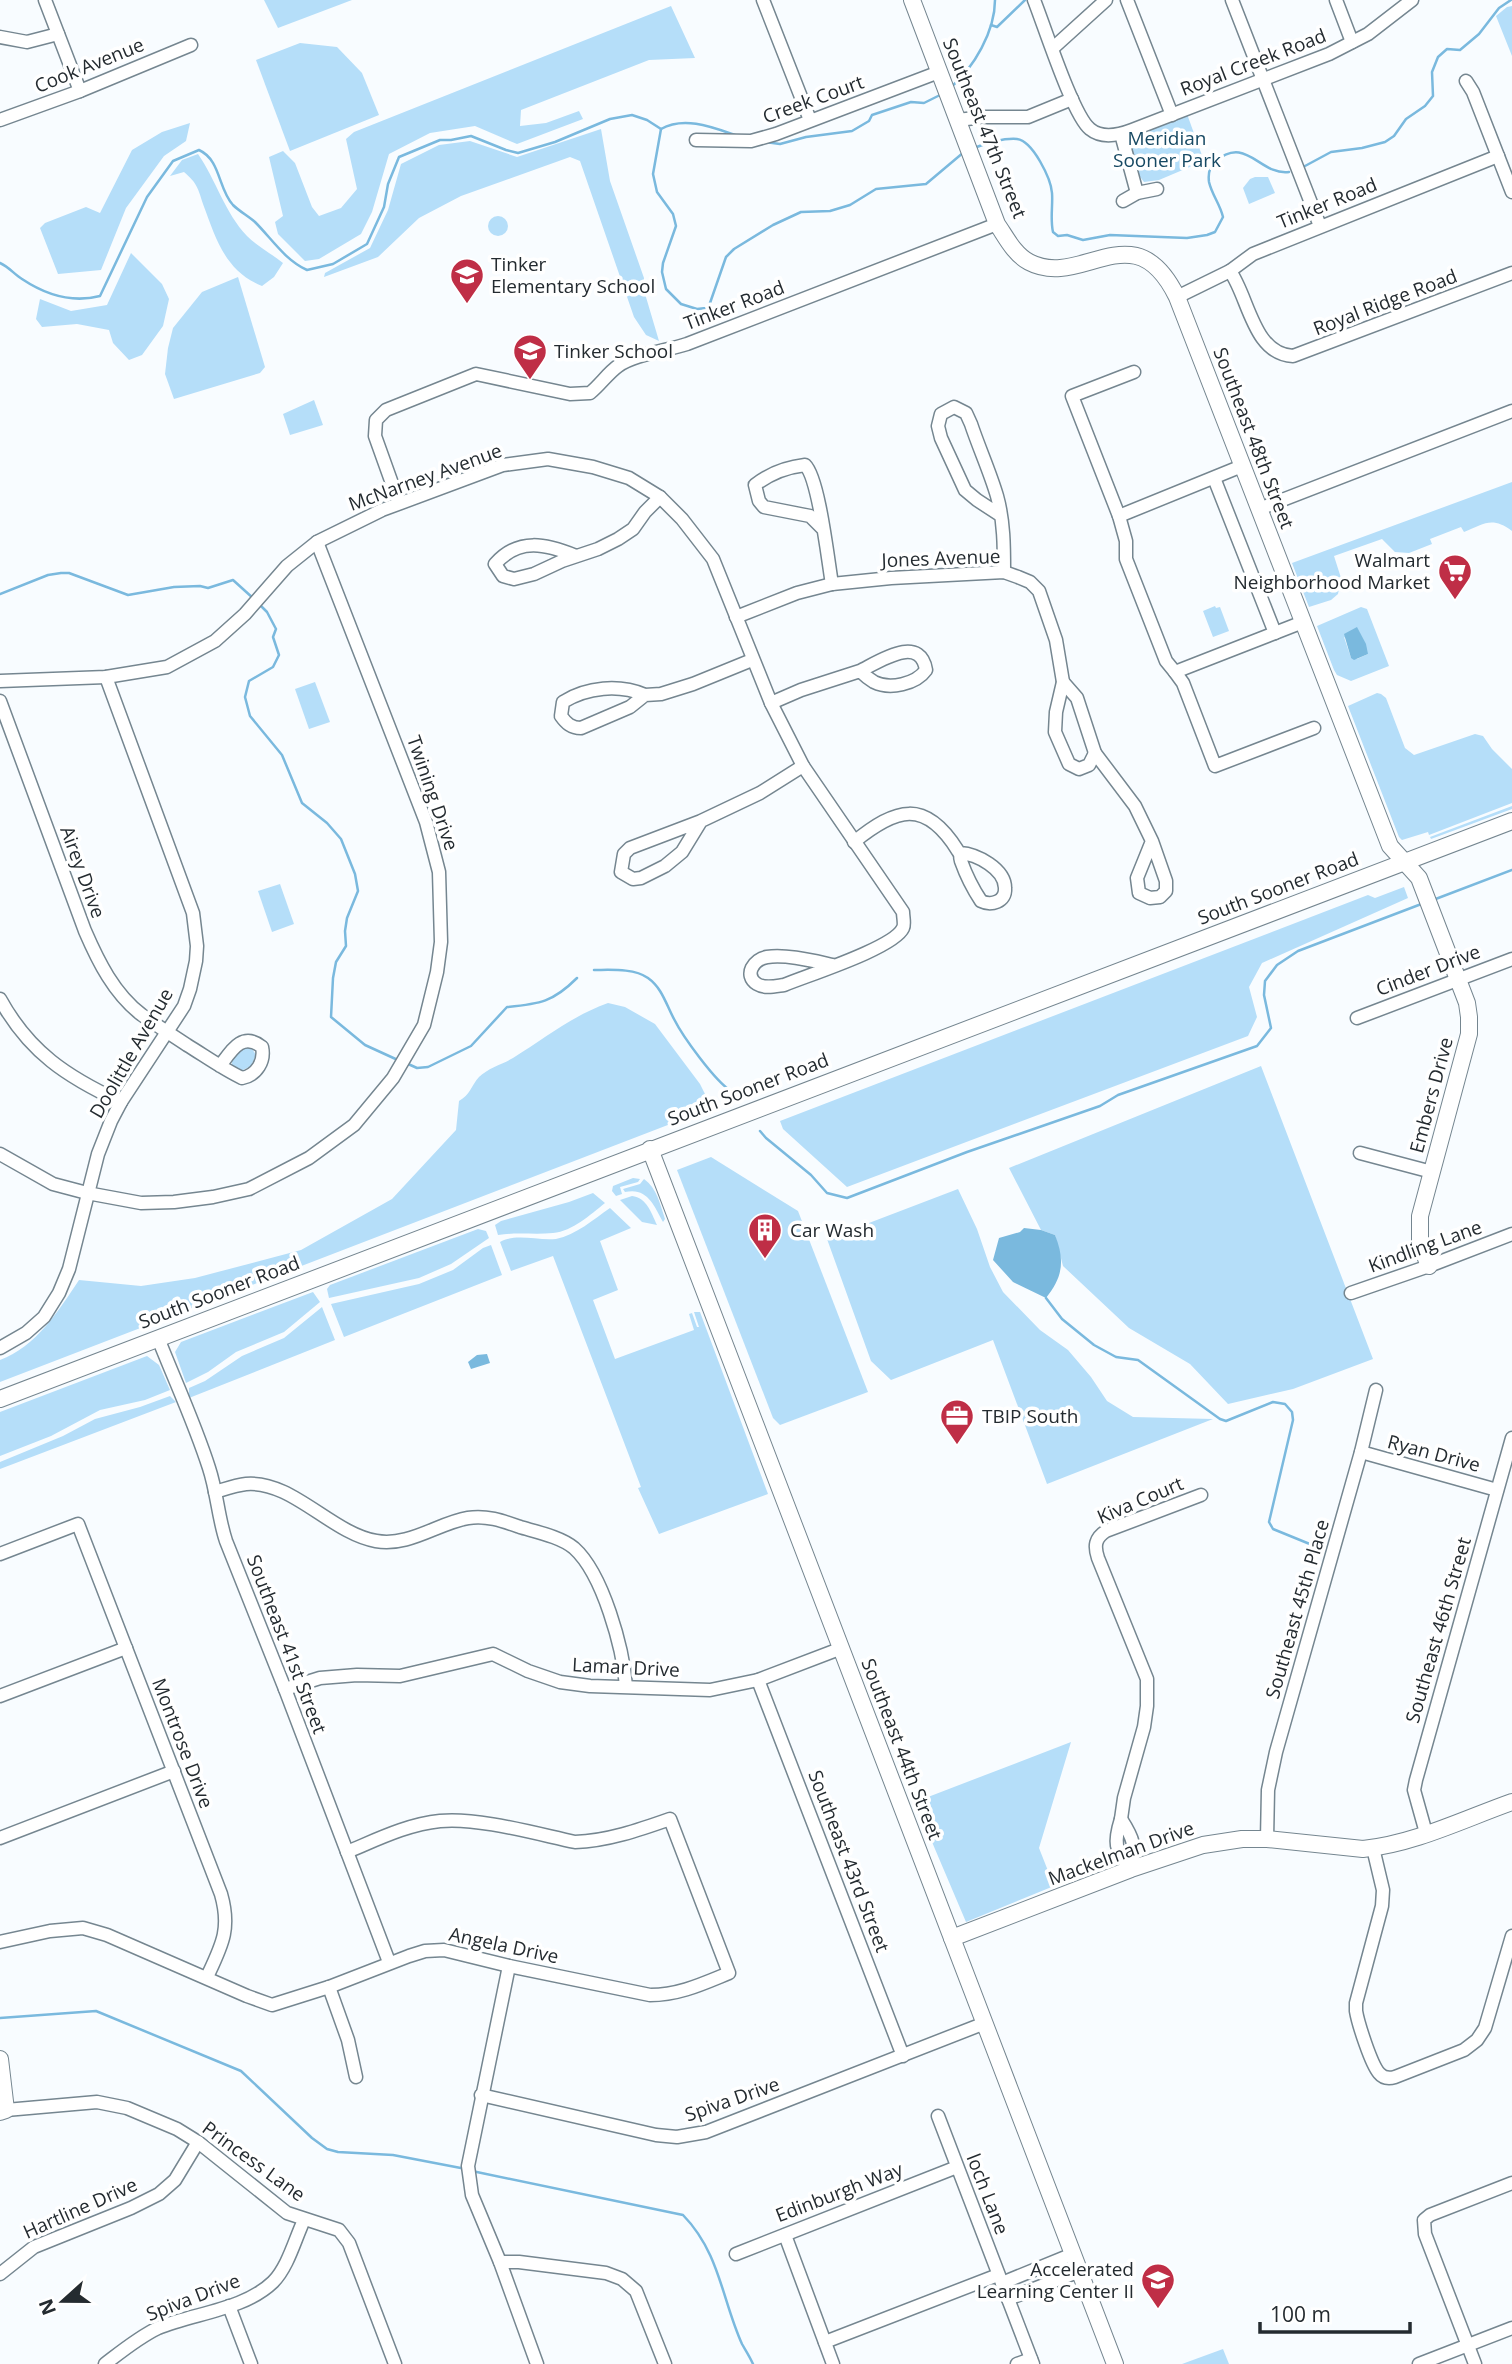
<svg xmlns="http://www.w3.org/2000/svg" width="1512" height="2364" viewBox="0 0 1512 2364" font-family="'Open Sans',sans-serif">
<style>
.green{fill:#b5def9;fill-rule:evenodd}
.water{fill:#7ab9de}
.lines{fill:none;stroke-linecap:round;stroke-linejoin:round}
.stream{stroke:#7ab9de;stroke-width:2.5}
.street-casing{stroke:#758690;stroke-width:15}
.secondary-casing{stroke:#758690;stroke-width:18}
.street{stroke:#fff;stroke-width:12}
.secondary{stroke:#fff;stroke-width:16}
.labels{text-anchor:middle;dominant-baseline:central;stroke-width:7;stroke-linejoin:round;paint-order:stroke}
.street-label{font-size:19px;fill:#242b30;stroke:#fff}
.park-label{font-size:19px;fill:#174963;stroke:#fff}
.poi-label{font-size:19px;fill:#242b30;stroke:#fff;text-anchor:start}
</style>
<rect width="100%" height="100%" fill="#f8fcff"/>
<g class="green">
<path d="M264,0h88l-74,28z"/>
<path d="M671,6l24,52 -46,2 -128,50 -1,16 26,-3 33,-12 4,8 -66,25 -42,-18 -45,7 -41,21 -17,58 -11,22 -42,25 -14,2 -27,-27 -3,-12 8,-6 -14,-59 14,-6 12,12 17,44 7,9 22,-8 16,-19 -11,-50 8,-7z"/>
<path d="M1512,6v50l-16,-40 11,-9z"/>
<path d="M300,43l37,4 25,26 17,42 -89,36 -34,-91z"/>
<path d="M1187,114l17,47 -45,19 -15,2 -10,-13 -6,-32z"/>
<path d="M190,123l-4,18 -22,15 -38,52 -25,62 -43,4 -18,-46 5,-5 41,-16 14,6 32,-63 30,-18z"/>
<path d="M601,129l9,52 34,97 -1,9 16,54 -13,-6 -12,-18 -54,-156 -10,-4 -109,39 -42,22 -41,39 -54,20 1,-4 45,-25 18,-38 13,-46 38,-19 31,-4 47,16z"/>
<path d="M198,154c18,26 27,59 49,82 10,10 25,18 36,27l-9,14 -12,9c-37,-15 -46,-47 -59,-82 -5,-16 -6,-21 -19,-32l-14,4 12,-16z"/>
<path d="M1255,177h13l7,16 -26,11 -6,-16 7,-9z"/>
<circle cx="498" cy="226" r="10"/>
<path d="M131,253l31,31 7,15 -6,27 -21,29 -13,5 -16,-17 -4,-13 -32,-6 -35,3 -6,-8 4,-20 31,12 36,-6z"/>
<path d="M238,277l27,90 -5,6 -86,26 -9,-25 3,-26 5,-20 29,-36z"/>
<path d="M314,400l9,25 -33,10 -7,-21z"/>
<path d="M1512,482v49c-20,-15 -28,-7 -48,1l-3,-5 -31,12 2,5 -23,9 -14,-1 -13,-13 -48,17 7,22 -3,16 -7,6 -22,7 -17,-44z"/>
<path d="M1215,606l1,2 4,-1 9,24 -16,6 -10,-26z"/>
<path d="M1361,607l6,2 22,57 -38,15 -14,-6 -3,-5 -17,-44zM1344,637l24,17 -11,5 -6,-1z"/>
<path d="M315,682l15,40 -21,7 -14,-40z"/>
<path d="M1377,693l4,1 5,4 19,50 9,7 61,-21 8,2 9,13 20,20v34l-83,32 -1,-3 -26,8 -3,-3 -51,-131z"/>
<path d="M1512,806v3l-81,30 -1,-2z"/>
<path d="M280,884l14,40 -22,8 -14,-41z"/>
<path d="M1404,887l4,11 -146,65 -13,24 8,30 -9,19 -401,151 -64,-58 -3,-8 588,-226 7,3z"/>
<path d="M608,1003l17,4 30,17 45,60 12,24 -712,274v-22c36,-13 59,-50 79,-80l62,6 54,-8 106,-28 91,-51 64,-69 3,-29c11,-6 12,-15 20,-24 9,-9 24,-13 34,-19 32,-20 59,-42 95,-55z"/>
<path d="M245,1045l6,2 5,8 -5,11 -12,6 -7,-7v-6z"/>
<path d="M1261,1066l112,293 -80,30 -65,15 -38,-40 -61,-36 -66,-62 -8,-31 -14,-5 -32,-62z"/>
<path d="M711,1157l87,54 70,181 -88,33 -7,-7 -96,-248z"/>
<path d="M633,1178l7,1 -2,3 -18,5 2,7 -6,2 -4,-5 1,-5z"/>
<path d="M644,1179c13,9 16,25 21,40l-2,3c-9,-17 -16,-35 -38,-30l-2,-3 17,-5z"/>
<path d="M958,1189l19,40 13,38 13,25 37,38 28,20 23,27 16,24 26,16 80,2 -166,65 -54,-144 -102,40 -20,-19 -44,-122z"/>
<path d="M593,1193l12,10c-15,12 -32,28 -52,30 -18,2 -36,-1 -55,2l-3,-10 6,-4 68,-19z"/>
<path d="M632,1196c15,2 19,16 25,29l-15,-3 -22,-22z"/>
<path d="M610,1208l21,20 -31,13 18,49 -25,10 22,59 79,-29 -5,-16 3,-1 5,14h2l-5,-15h6l68,182 -109,40 -21,-46 3,-1 -88,-231 -42,15 -11,-29c15,-9 38,-1 56,-3 20,-4 38,-20 54,-31z"/>
<path d="M478,1229l8,2 3,7 -38,26 -32,14 -90,20 -2,-9 3,-4z"/>
<path d="M491,1245l11,30 -158,62 -13,-33 88,-20 34,-14 30,-22z"/>
<path d="M313,1292l7,10 -36,30 -48,20 -28,20 -22,11 -11,-31 6,-10z"/>
<path d="M322,1307l13,33 -146,58v-10l16,-7 37,-25 42,-18z"/>
<path d="M147,1356l12,9 11,25 -25,10 -45,10 -49,26 -51,20v-44z"/>
<path d="M170,1396l6,6 -176,67v-7l63,-26 32,-17 45,-12z"/>
<path d="M1071,1742l-32,106 15,38 -88,36 -51,-120z"/>
<path d="M1223,2349l6,15h-47z"/>
</g>
<g class="water">
<path d="M1357,627l9,17 2,10 -14,6 -3,-2 -7,-24z"/>
<path d="M1024,1228l17,2 14,5c10,25 8,42 -9,63l-33,-16 -20,-22 6,-22 21,-6z"/>
<path d="M487,1354l3,9 -19,6 -3,-7 9,-7z"/>
</g>
<g class="lines">
<g class="stream">
<path d="M991,25l6,2 28,-27"/>
<path d="M950,88c24,-20 45,-57 45,-88"/>
<path d="M661,129l-8,45 4,18 16,22 3,12 -13,37 -1,9 4,17 15,15 16,5 9,-1 4,-5 16,-46 8,-8 39,-24 28,-13 29,-1 20,-6 26,-16 50,-5 38,-32"/>
<path d="M661,129c23,-13 51,-2 74,6"/>
<path d="M765,142l15,2 26,-7 46,-6 17,-10 3,-6 39,-13 13,1 18,-9"/>
<path d="M974,148c12,-5 30,-10 43,-9 16,2 34,40 35,54 1,13 -2,26 1,39l5,4 9,-1 16,5 27,-5 77,3 20,-3 8,-3 8,-15c-3,-13 -11,-22 -14,-35 -1,-8 0,-15 6,-20 31,-28 45,14 74,10"/>
<path d="M1305,166l26,-14 31,-4 23,-6 9,-6 12,-17 19,-13 8,-10 -1,-24 6,-15 9,-8 13,1 19,-16 20,-26 12,-8"/>
<path d="M0,263c9,4 14,11 22,16 24,16 51,24 78,17l47,-99 26,-36 26,-11c22,10 19,39 34,55 6,6 15,11 22,17 17,17 30,38 52,48l26,-6 34,-20 17,-37 4,-23 11,-27 41,-17h11l20,-4 35,14 12,3 37,-11 55,-23 22,-4 15,5 14,9"/>
<path d="M0,594l48,-19 13,-2h8l59,22 46,-8 26,-1 8,2 25,-8 21,19"/>
<path d="M259,604l8,8 9,17 -3,8 6,18 -6,12 -24,14 -4,16 5,19 32,39 20,48 25,20 14,16 14,35 3,17 -11,27 -2,13 1,15 -10,16 -3,16 -2,39 34,28 35,16"/>
<path d="M1433,900l79,-30"/>
<path d="M594,970c16,0 40,-2 54,8 14,10 18,26 26,41 9,18 41,62 57,72"/>
<path d="M406,1063l11,5 11,-1 43,-21 36,-39c33,-3 46,-5 70,-29"/>
<path d="M760,1131l6,7 45,37 16,18 20,5 120,-46 133,-46 18,-11 139,-49 14,-18 -7,-33 1,-14 12,-16 21,-14 126,-48"/>
<path d="M1046,1298l16,21 32,26 22,12 22,3 82,59 6,2 47,-19 12,2 7,8 1,8 -24,102 4,7 49,20"/>
<path d="M0,2018l96,-7 145,60 71,67 15,11 11,3 55,3 73,14"/>
<path d="M472,2171l211,44c37,38 39,85 59,129 4,7 8,13 11,20"/>
</g>
<g class="street-casing">
<g id="street">
<path d="M45,0l35,91"/>
<path d="M763,0l47,120"/>
<path d="M1034,0c10,25 39,116 56,129 12,10 29,6 42,1l197,-76 39,-20 44,-34"/>
<path d="M1127,0l45,115"/>
<path d="M1232,0l88,226"/>
<path d="M1336,0l16,42"/>
<path d="M0,37l27,5 31,-8"/>
<path d="M1053,48l53,-48"/>
<path d="M1466,81l7,11 39,100"/>
<path d="M0,120l80,-29 111,-46"/>
<path d="M957,120l28,-3h43l44,-18"/>
<path d="M1121,134l16,59"/>
<path d="M696,140l55,1 25,-7 163,-62"/>
<path d="M1123,201l14,-8 20,-4"/>
<path d="M1230,271c19,27 23,83 63,85l219,-83"/>
<path d="M1177,297l53,-26 23,-17 245,-98"/>
<path d="M1134,372l-62,24 47,120 7,25v18l40,102 9,11"/>
<path d="M1214,478l61,155"/>
<path d="M399,503l-24,-67 1,-16 10,-10 90,-36 94,20 20,-1c10,-8 18,-20 28,-27 17,-12 48,-15 69,-22l310,-120"/>
<path d="M1259,509l253,-98"/>
<path d="M1000,515l-23,-15 -12,-10 -24,-52 -3,-12 3,-12 13,-7 12,6 5,11c8,24 19,48 26,72 7,25 7,51 7,76"/>
<path d="M1119,516l123,-50"/>
<path d="M823,529l-13,-13 -46,-9 -5,-6 -4,-16c14,-11 33,-18 50,-20 14,13 23,96 27,119"/>
<path d="M576,556c-30,-12 -57,-19 -81,8l8,12 11,3 20,-5 28,-13 36,-12 20,-10 15,-10 12,-17 15,-15"/>
<path d="M736,617l61,-24 35,-9 59,-6 113,-6 14,5 12,5 9,9 17,49 7,42 -7,30 -1,20 14,32 10,5 10,-4 6,-12 40,53 17,35 -15,37 2,15 11,5 10,-1 6,-6v-10l-14,-40"/>
<path d="M1303,622l-128,50 8,11 32,83 99,-38"/>
<path d="M0,681l106,-4 61,-10 48,-26 30,-27 42,-48 30,-24 65,-32 121,-45 45,-6 45,8 36,11 31,19 22,22 31,40 58,144 32,63 100,146c0,5 2,12 0,16 -9,20 -95,47 -119,57 -8,1 -19,4 -27,-1 -14,-9 -3,-25 10,-27 19,-3 47,4 66,8"/>
<path d="M1063,682l14,16 18,55"/>
<path d="M645,695c-26,-11 -58,-8 -82,7l-2,14c5,7 10,12 20,12l49,-21 15,-12 16,-1 32,-10 59,-24"/>
<path d="M0,701l85,230c13,30 29,63 57,84 14,10 30,20 45,30 18,11 36,24 55,33 15,-3 23,-17 20,-31 -20,-16 -31,4 -42,19"/>
<path d="M771,703l30,-13 59,-19c4,4 9,8 14,11 16,8 42,2 52,-12 -6,-36 -46,-9 -66,1"/>
<path d="M701,821l-71,27 -6,6 -3,18 12,7 8,-1 24,-12 17,-14 19,-31 59,-28 43,-27"/>
<path d="M854,842c42,-34 71,-44 104,9 4,6 1,3 3,10 5,14 12,28 20,40 10,5 25,1 24,-13 0,-19 -28,-34 -45,-35"/>
<path d="M0,999c29,53 67,78 121,103"/>
<path d="M1357,1018l155,-59"/>
<path d="M1360,1153l72,19"/>
<path d="M0,1154l53,30 34,9 54,10 33,-1 39,-5 36,-8 60,-31 45,-33 39,-47 31,-53 13,-53 4,-30 -2,-70 -13,-50 -109,-280"/>
<path d="M1351,1293l78,-27 83,-32"/>
<path d="M158,1338c17,43 37,86 51,130 8,24 9,49 17,73l59,148 104,273"/>
<path d="M0,1348l26,-15 18,-16 15,-24 10,-24 29,-115 13,-33 10,-19 63,-96 6,-17 6,-28 1,-15 -4,-33 -87,-236"/>
<path d="M1361,1452l136,38"/>
<path d="M215,1492c10,-3 21,-7 31,-8 46,-4 85,49 130,57 33,6 62,-18 92,-23 19,-3 35,3 52,9 17,5 41,10 54,21 29,26 49,100 52,138"/>
<path d="M0,1554l78,-30 143,370c10,35 1,51 -14,83"/>
<path d="M758,1680l145,376"/>
<path d="M285,1689l35,-11 37,-3 43,1 93,-22 35,17 32,11 30,4 120,4 48,-10 84,-32"/>
<path d="M0,1696l126,-48"/>
<path d="M1121,1819l3,-21 20,-71 3,-21v-27l-49,-121c-4,-12 -3,-20 8,-27l95,-36"/>
<path d="M1121,1819c13,20 15,27 10,50 -17,-18 -17,-28 -10,-50z"/>
<path d="M1426,1833l-12,-43 2,-10 96,-342"/>
<path d="M0,1838l174,-67"/>
<path d="M1267,1839l1,-49 8,-38 85,-300 15,-62"/>
<path d="M1373,1848l10,42 -1,16 -26,97v8c2,12 15,53 23,62 4,5 9,6 16,4l69,-27 13,-10 8,-12 27,-92"/>
<path d="M0,1942l50,-11 33,-3 24,7 140,61 25,9 57,-18 80,-31 16,-5 19,-1 65,16 141,29c29,0 52,-11 79,-22l-59,-154c-31,11 -63,22 -95,23 -38,-8 -98,-25 -135,-21 -32,3 -64,19 -93,31"/>
<path d="M509,1966l-41,200 4,29 28,67 37,102"/>
<path d="M329,1987l19,53 8,37"/>
<path d="M481,2095l175,40 21,2 29,-5 279,-109"/>
<path d="M6,2110l91,-8 30,6 50,21 21,13 89,71 52,17 10,13 46,121"/>
<path d="M938,2116l95,248"/>
<path d="M785,2235l48,129"/>
<path d="M736,2254l221,-87"/>
<path d="M500,2262h19l87,11 16,6 14,12 29,73"/>
<path d="M0,2274l34,-27 97,-39 28,-14 16,-14 23,-38"/>
<path d="M1002,2283l71,-29"/>
<path d="M1008,2299l72,-28"/>
<path d="M229,2306l22,58"/>
<path d="M825,2342l173,-67"/>
<path d="M105,2364c17,-13 34,-27 53,-36 36,-15 86,-18 115,-46 15,-15 22,-43 31,-62"/>
<path d="M1017,2364l14,-5"/>
<path d="M1419,2364l93,-36"/>
<path d="M1475,2364l-50,-130 -1,-14 6,-5 82,-32"/>
</g>
</g>
<g class="secondary-casing">
<g id="secondary">
<path d="M912,0l85,224c9,13 17,30 32,38 53,28 105,-53 148,35l213,549 29,32 48,125 2,14v17l-49,182v27l9,23"/>
<path d="M650,1149l465,1215"/>
<path d="M0,1399l1512,-578"/>
<path d="M952,1938l179,-69 72,-24 39,-6h25l96,10c51,-5 101,-30 149,-47"/>
<path d="M0,2059l6,51 -6,2"/>
</g>
</g>
<use href="#street" class="street"/>
<use href="#secondary" class="secondary"/>
</g>
<defs>
<g id="school-pin" transform="scale(1.75)"><path d="M0 17L-7.5 6A9.5 9.5 0 1 1 7.5 6Z" fill="#bf2e46" stroke="#fff"/><path d="M0-5L7-2L0 1L-7-2ZM-4 1L0 2.5L4 1V4Q0 6-4 4Z" fill="#fff"/></g>
<g id="supermarket-pin" transform="scale(1.75)"><path d="M0 17L-7.5 6A9.5 9.5 0 1 1 7.5 6Z" fill="#bf2e46" stroke="#fff"/><path d="M-6-5.5h2.5l.6 2H6L4.5 2H-2.5L-4.4-4H-6ZM-1.5 3.2a1.3 1.3 0 1 0 .1 0ZM3 3.2a1.3 1.3 0 1 0 .1 0Z" fill="#fff"/></g>
<g id="building-pin" transform="scale(1.75)"><path d="M0 17L-7.5 6A9.5 9.5 0 1 1 7.5 6Z" fill="#bf2e46" stroke="#fff"/><path d="M-4-6H4V6H1V3H-1V6H-4ZM-2.5-4.3h1.7v1.8h-1.7ZM.8-4.3h1.7v1.8H.8ZM-2.5-1h1.7V.8h-1.7ZM.8-1h1.7V.8H.8Z" fill="#fff"/></g>
<g id="office-pin" transform="scale(1.75)"><path d="M0 17L-7.5 6A9.5 9.5 0 1 1 7.5 6Z" fill="#bf2e46" stroke="#fff"/><path d="M-6-3h4V-5.5h4V-3h4V5H-6ZM-1-4.5V-3h2v-1.5ZM-6 0V1H6V0Z" fill="#fff"/></g>
</defs>
<g fill-rule="evenodd">
<use href="#school-pin" x="467" y="275"/>
<use href="#school-pin" x="530" y="351"/>
<use href="#supermarket-pin" x="1455" y="571"/>
<use href="#building-pin" x="765" y="1230"/>
<use href="#office-pin" x="957" y="1416"/>
<use href="#school-pin" x="1158" y="2280"/>
</g>
<g class="labels">
<g class="street-label">
<text transform="translate(1253 62) rotate(-21)">Royal Creek Road</text>
<text transform="translate(89 65) rotate(-22)">Cook Avenue</text>
<text transform="translate(813 99) rotate(-20)">Creek Court</text>
<text transform="translate(985 128) rotate(68)">Southeast 47th Street</text>
<text transform="translate(1327 203) rotate(-22)">Tinker Road</text>
<text transform="translate(1385 302) rotate(-21)">Royal Ridge Road</text>
<text transform="translate(734 305) rotate(-21)">Tinker Road</text>
<text transform="translate(1254 438) rotate(69)">Southeast 48th Street</text>
<text transform="translate(425 477) rotate(-20)">McNarney Avenue</text>
<text transform="translate(941 558) rotate(-2)">Jones Avenue</text>
<text transform="translate(433 793) rotate(71)">Twining Drive</text>
<text transform="translate(83 872) rotate(70)">Airey Drive</text>
<text transform="translate(1278 888) rotate(-21)">South Sooner Road</text>
<text transform="translate(1428 970) rotate(-21)">Cinder Drive</text>
<text transform="translate(131 1053) rotate(-60)">Doolittle Avenue</text>
<text transform="translate(748 1089) rotate(-21)">South Sooner Road</text>
<text transform="translate(1431 1095) rotate(-75)">Embers Drive</text>
<text transform="translate(1425 1246) rotate(-20)">Kindling Lane</text>
<text transform="translate(219 1292) rotate(-21)">South Sooner Road</text>
<text transform="translate(1434 1453) rotate(15)">Ryan Drive</text>
<text transform="translate(1140 1500) rotate(-23)">Kiva Court</text>
<text transform="translate(1297 1609) rotate(-74)">Southeast 45th Place</text>
<text transform="translate(1438 1630) rotate(-74)">Southeast 46th Street</text>
<text transform="translate(287 1644) rotate(69)">Southeast 41st Street</text>
<text transform="translate(626 1667) rotate(3)">Lamar Drive</text>
<text transform="translate(183 1743) rotate(69)">Montrose Drive</text>
<text transform="translate(902 1749) rotate(69)">Southeast 44th Street</text>
<text transform="translate(1121 1853) rotate(-20)">Mackelman Drive</text>
<text transform="translate(849 1861) rotate(69)">Southeast 43rd Street</text>
<text transform="translate(504 1945) rotate(12)">Angela Drive</text>
<text transform="translate(732 2099) rotate(-19)">Spiva Drive</text>
<text transform="translate(254 2161) rotate(36)">Princess Lane</text>
<text transform="translate(839 2192) rotate(-21)">Edinburgh Way</text>
<text transform="translate(988 2194) rotate(69)">loch Lane</text>
<text transform="translate(80 2208) rotate(-24)">Hartline Drive</text>
<text transform="translate(193 2297) rotate(-21)">Spiva Drive</text>
</g>
<g class="park-label">
<text x="1167" y="138">Meridian<tspan x="1167" dy="22">Sooner Park</tspan></text>
</g>
<g class="poi-label">
<text x="491" y="264">Tinker<tspan x="491" dy="22">Elementary School</tspan></text>
<text x="554" y="351">Tinker School</text>
<text x="1430" y="560" text-anchor="end">Walmart<tspan x="1430" dy="22">Neighborhood Market</tspan></text>
<text x="790" y="1230">Car Wash</text>
<text x="982" y="1416">TBIP South</text>
<text x="1134" y="2269" text-anchor="end">Accelerated<tspan x="1134" dy="22">Learning Center II</tspan></text>
</g>
</g>
<g transform="translate(63 2301) rotate(249)" stroke="#ffffff" stroke-width="5" paint-order="stroke">
<path d="M0-5L12 26L0 18L-12 26Z" fill="#242b30"/>
<text y="-10" font-size="19" font-weight="bold" text-anchor="middle" fill="#242b30">N</text>
</g>
<path d="M1260 2322v10h150v-10" fill="none" stroke="#242b30" stroke-width="3.5"/>
<text x="1270" y="2322" font-size="21" fill="#242b30" stroke="#ffffff" stroke-width="5" paint-order="stroke">100 m</text>
</svg>
